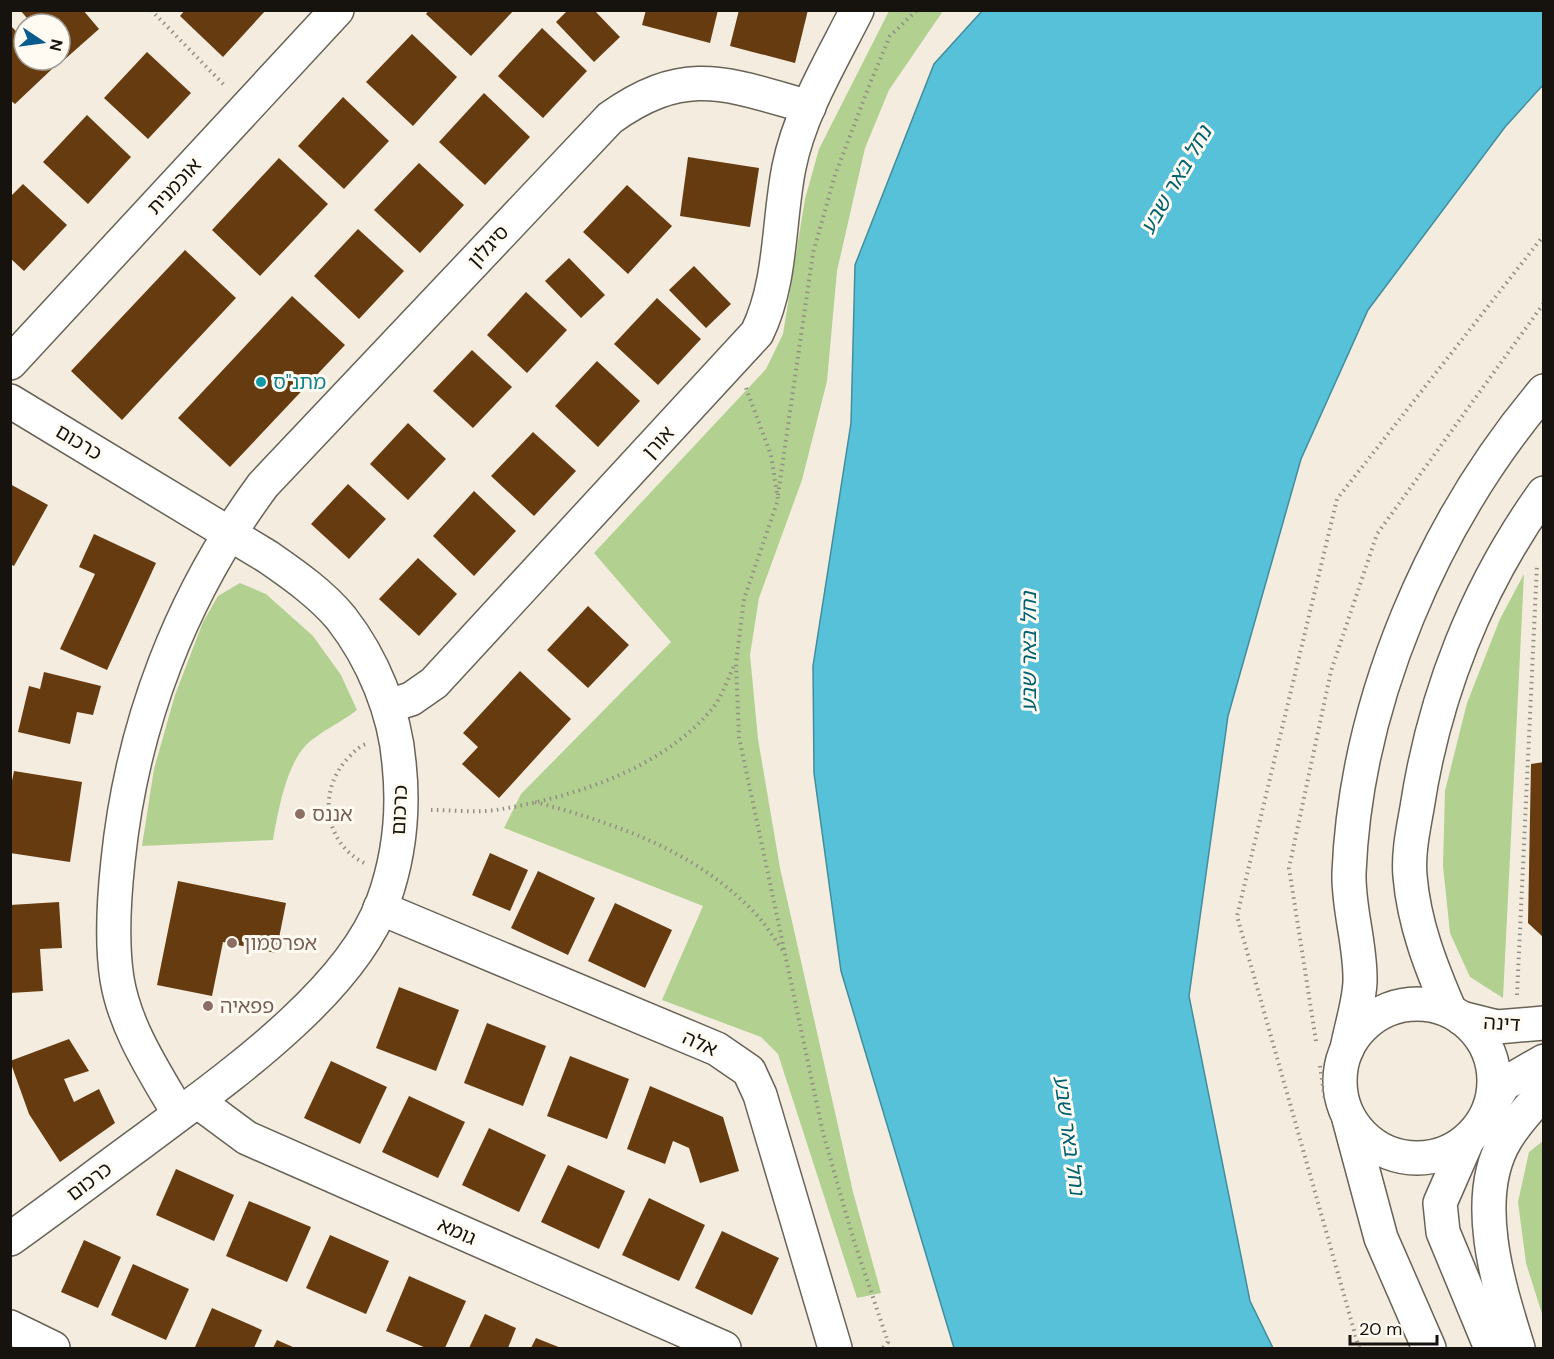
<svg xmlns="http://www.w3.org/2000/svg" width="1554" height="1359" viewBox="0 0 1554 1359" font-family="'DM Sans','Noto Sans Hebrew',sans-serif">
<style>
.green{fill:#b2d08f}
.water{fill:#56c1d9;stroke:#438d9c;stroke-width:1.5}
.building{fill:#673b10}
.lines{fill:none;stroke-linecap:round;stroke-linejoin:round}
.minor-casing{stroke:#696357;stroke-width:36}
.major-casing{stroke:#696357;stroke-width:36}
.path{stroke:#938e84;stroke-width:4;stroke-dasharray:1.5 4.5;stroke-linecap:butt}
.minor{stroke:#fff;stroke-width:33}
.major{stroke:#fff;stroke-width:33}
.culture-dot{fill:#0f9aa8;stroke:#fffbf2;stroke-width:2}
.education-dot{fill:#8d6e63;stroke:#fffbf2;stroke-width:2}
.labels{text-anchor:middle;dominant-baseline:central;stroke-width:6;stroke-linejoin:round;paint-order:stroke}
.street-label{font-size:20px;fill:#16130e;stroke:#fffbf2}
.culture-label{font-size:20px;fill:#0d838f;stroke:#fffbf2;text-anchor:start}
.education-label{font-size:20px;fill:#785e54;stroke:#fffbf2;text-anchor:start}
.water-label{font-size:21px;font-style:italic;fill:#006171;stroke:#fffbf2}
</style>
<rect width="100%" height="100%" fill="#f4eddf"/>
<g class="green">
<path d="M889,11h54l-54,79 -24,58 -28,123 -10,110 -25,99 -43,118 -9,57 8,84 22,129 73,324 28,101 -24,5 -79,-244 -17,-17 -99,-37 41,-94 -199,-78 17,-34 150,-152 -77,-89 172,-184 17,-35 22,-135 14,-50z"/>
<path d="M1524,574l-21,424 -33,-21 -20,-44 -7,-67 2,-75 22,-88 33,-84z"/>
<path d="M240,583l26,11 47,42 28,39 16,35c-14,11 -37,22 -50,34 -21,21 -29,68 -34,96l-131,6 12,-77 21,-74 28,-73 15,-26z"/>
<path d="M1543,1141v176l-17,-54 -8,-61 11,-50z"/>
</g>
<path class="water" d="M982,11h561v74l-38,42 -137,183 -67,149 -73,257 -39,280 61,305 23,47h-319l-113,-377 -27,-198 -1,-107 38,-243 4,-158 79,-201z"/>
<g class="building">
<path d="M20,10h63l16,19 -35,31 -4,-5v-31h-28z"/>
<path d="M185,10h81l-43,47 -43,-41z"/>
<path d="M429,10h85l-43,46 -45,-42z"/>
<path d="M568,10h26l26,27 -26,25 -38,-40z"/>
<path d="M646,10h72l-8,33 -68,-18z"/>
<path d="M739,10h69l-13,53 -65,-17z"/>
<path d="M10,25l14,14v21h19l9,9 -37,35 -5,-4z"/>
<path d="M542,28l45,43 -44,47 -45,-42z"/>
<path d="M412,34l45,43 -44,49 -47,-44z"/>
<path d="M147,52l44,41 -43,46 -44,-41z"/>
<path d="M484,93l46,44 -45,48 -46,-43z"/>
<path d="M343,97l46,44 -45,48 -46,-43z"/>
<path d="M87,115l44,42 -43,47 -45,-42z"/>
<path d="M688,157l71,11 -9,59 -70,-11z"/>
<path d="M279,158l49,46 -68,72 -48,-46z"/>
<path d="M419,163l45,42 -44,48 -46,-43z"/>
<path d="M23,184l44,41 -43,46 -14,-13v-61z"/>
<path d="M627,185l45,41 -44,48 -45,-42z"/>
<path d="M358,229l46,42 -45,48 -45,-43z"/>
<path d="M185,250l51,48 -114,122 -51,-49z"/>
<path d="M569,258l36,37 -24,23 -36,-37z"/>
<path d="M694,266l37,38 -25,24 -37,-38z"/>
<path d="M526,292l41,38 -40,43 -40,-38z"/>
<path d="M292,296l53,49 -115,122 -52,-49z"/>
<path d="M657,298l44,41 -43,46 -44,-41z"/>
<path d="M472,350l40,37 -39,41 -40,-37z"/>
<path d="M597,361l43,40 -42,46 -43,-41z"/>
<path d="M408,423l38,36 -38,41 -38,-36z"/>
<path d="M533,432l43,39 -42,45 -43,-40z"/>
<path d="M10,484l38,21 -34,61 -4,-2z"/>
<path d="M348,484l38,35 -37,40 -38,-35z"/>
<path d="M474,491l42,40 -42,45 -41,-40z"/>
<path d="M94,534l62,29 -49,107 -47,-21 35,-75 -16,-7z"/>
<path d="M418,558l39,36 -38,42 -40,-37z"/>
<path d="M588,606l41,39 -41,43 -41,-38z"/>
<path d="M520,671l51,48 -72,79 -37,-34 16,-17 -15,-14z"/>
<path d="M44,672l57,14 -8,29 -16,-3 -7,32 -52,-12 11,-46 11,3z"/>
<path d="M1544,762v176l-16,-15 3,-159z"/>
<path d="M14,771l68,11 -12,80 -60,-9v-62z"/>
<path d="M490,853l38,17 -18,41 -38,-16z"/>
<path d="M538,871l57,27 -27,57 -57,-27z"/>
<path d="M178,881l108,22 -10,50 -53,-11 -11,54 -55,-11z"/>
<path d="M59,902l3,46 -22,1 3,42 -33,2v-88z"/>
<path d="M615,903l57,27 -27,58 -57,-27z"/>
<path d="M399,987l60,23 -23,61 -60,-23z"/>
<path d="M487,1023l59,23 -23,60 -59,-23z"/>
<path d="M69,1039l20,32 -25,8 10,23 25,-13 16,34 -55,39 -31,-48 -19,-53z"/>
<path d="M570,1056l59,23 -22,60 -60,-23z"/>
<path d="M331,1061l56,26 -27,57 -56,-26z"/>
<path d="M650,1086l73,31 16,54 -39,12 -11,-35 -16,-7 -8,23 -38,-15z"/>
<path d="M409,1096l56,26 -27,56 -56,-26z"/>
<path d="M489,1128l57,27 -27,57 -57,-27z"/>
<path d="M568,1165l57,26 -26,58 -58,-27z"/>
<path d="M176,1169l58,26 -20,46 -58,-26z"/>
<path d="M649,1198l56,27 -26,56 -57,-26z"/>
<path d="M249,1201l62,26 -24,55 -61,-26z"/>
<path d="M722,1231l57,27 -27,57 -57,-27z"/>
<path d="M330,1235l59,26 -23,53 -60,-26z"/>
<path d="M84,1240l37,17 -23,51 -37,-16z"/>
<path d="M133,1264l56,25 -23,51 -55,-25z"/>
<path d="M409,1276l57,25 -21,47h-19l-40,-17z"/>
<path d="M212,1308l50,22 -8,18 -59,-1z"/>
<path d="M485,1314l31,14 -8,20h-39z"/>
<path d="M536,1338l25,10h-30z"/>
<path d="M277,1340l18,8h-22z"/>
</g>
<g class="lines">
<g class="minor-casing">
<g id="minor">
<path d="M10,363l327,-353"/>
<path d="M10,401l258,156c26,18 53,37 73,61 32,41 54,95 58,145 5,46 0,95 -16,139 -34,93 -164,182 -241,240 -44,32 -87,65 -132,97"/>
<path d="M388,706l23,-7 23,-16 323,-350c25,-51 21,-111 32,-166 11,-55 43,-107 68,-157"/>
<path d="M380,908l337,141 32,22 11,24 75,253"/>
<path d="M1461,1018l36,9 47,-4"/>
<path d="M197,1101l50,37 477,210"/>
<path d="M1490,1107l14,-23 40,-23"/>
<path d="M179,1114c-25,-43 -54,-86 -62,-135 -6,-38 -3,-81 1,-118 14,-137 63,-265 145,-376l347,-367c76,-54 117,-34 199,-11"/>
<path d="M10,1327l43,21"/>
</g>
</g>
<g class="major-casing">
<g id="major">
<circle cx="1417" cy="1081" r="77"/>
<path d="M1450,1011c-19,-44 -36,-87 -40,-135 -2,-22 3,-46 7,-68 17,-113 60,-222 127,-315"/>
<path d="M1347,1049c4,-22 12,-45 13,-67 1,-37 -12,-73 -11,-109 7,-172 84,-351 195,-482"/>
<path d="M1349,1119l32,119 48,110"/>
<path d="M1468,1139l-28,64 3,29 48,116"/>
<path d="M1518,1348c-19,-61 -48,-150 -12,-209 10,-17 24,-32 38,-47"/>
</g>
</g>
<g class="path">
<path d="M151,10l75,77"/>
<path d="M746,388l25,67 7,45 -34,99 -8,64 3,74 84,396 30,105 35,104 -5,6"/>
<path d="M778,495l35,-242 22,-78 36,-94 19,-45 27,-26"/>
<path d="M535,802c79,21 156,47 215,106 13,12 23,29 34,44"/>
<path d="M431,810c21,0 44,3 65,0 75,-12 165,-40 216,-101 10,-12 16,-31 23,-45"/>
<path d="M364,863c-40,-21 -47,-72 -16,-105 6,-6 10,-11 18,-14"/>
<path d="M1517,995l20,-430"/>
<path d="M1316,1041l-27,-173 42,-197 46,-137 167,-231"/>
<path d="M1320,1066l5,34"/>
<path d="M1359,1348l-122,-432 100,-417 207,-264"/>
</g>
<use href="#minor" class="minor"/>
<use href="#major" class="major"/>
</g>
<circle class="culture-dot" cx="261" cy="382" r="6"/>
<g class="education-dot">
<circle cx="300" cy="814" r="6"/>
<circle cx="232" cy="943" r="6"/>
<circle cx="208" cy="1006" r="6"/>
</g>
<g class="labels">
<g class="street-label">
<text transform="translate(174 186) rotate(-47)">אוכמנית</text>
<text transform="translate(488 246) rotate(-47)">סיגלון</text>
<text transform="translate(79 442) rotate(31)">כרכום</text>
<text transform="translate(658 442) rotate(-47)">אורן</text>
<text transform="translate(399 810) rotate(-87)">כרכום</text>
<text transform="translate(1502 1023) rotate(4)">דינה</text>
<text transform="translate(700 1043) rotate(24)">אלה</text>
<text transform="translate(89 1181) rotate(-37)">כרכום</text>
<text transform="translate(457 1231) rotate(24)">גומא</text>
</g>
<g class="culture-label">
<text x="273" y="382">מתנ"ס</text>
</g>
<g class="education-label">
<text x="312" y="814">אננס</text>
<text x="244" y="943">אפרסמון</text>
<text x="220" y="1006">פפאיה</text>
</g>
<g class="water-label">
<text transform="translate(1176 180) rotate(-60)">נחל באר שבע</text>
<text transform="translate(1029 652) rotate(-90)">נחל באר שבע</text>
<text transform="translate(1069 1135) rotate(82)">נחל באר שבע</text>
</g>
</g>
<rect width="1554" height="1359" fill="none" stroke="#16130e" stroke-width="24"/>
<g transform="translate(42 42) rotate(103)"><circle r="28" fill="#fffbf2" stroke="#a29e97" stroke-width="1.5"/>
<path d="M0-4.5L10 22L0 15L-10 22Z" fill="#0b5c8e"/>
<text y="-9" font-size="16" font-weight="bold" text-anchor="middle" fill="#16130e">N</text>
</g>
<path d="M1350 1335v9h87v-9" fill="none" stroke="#16130e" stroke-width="3"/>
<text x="1359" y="1335" font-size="18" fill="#16130e" stroke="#fffbf2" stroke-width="4.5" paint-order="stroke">20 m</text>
</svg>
